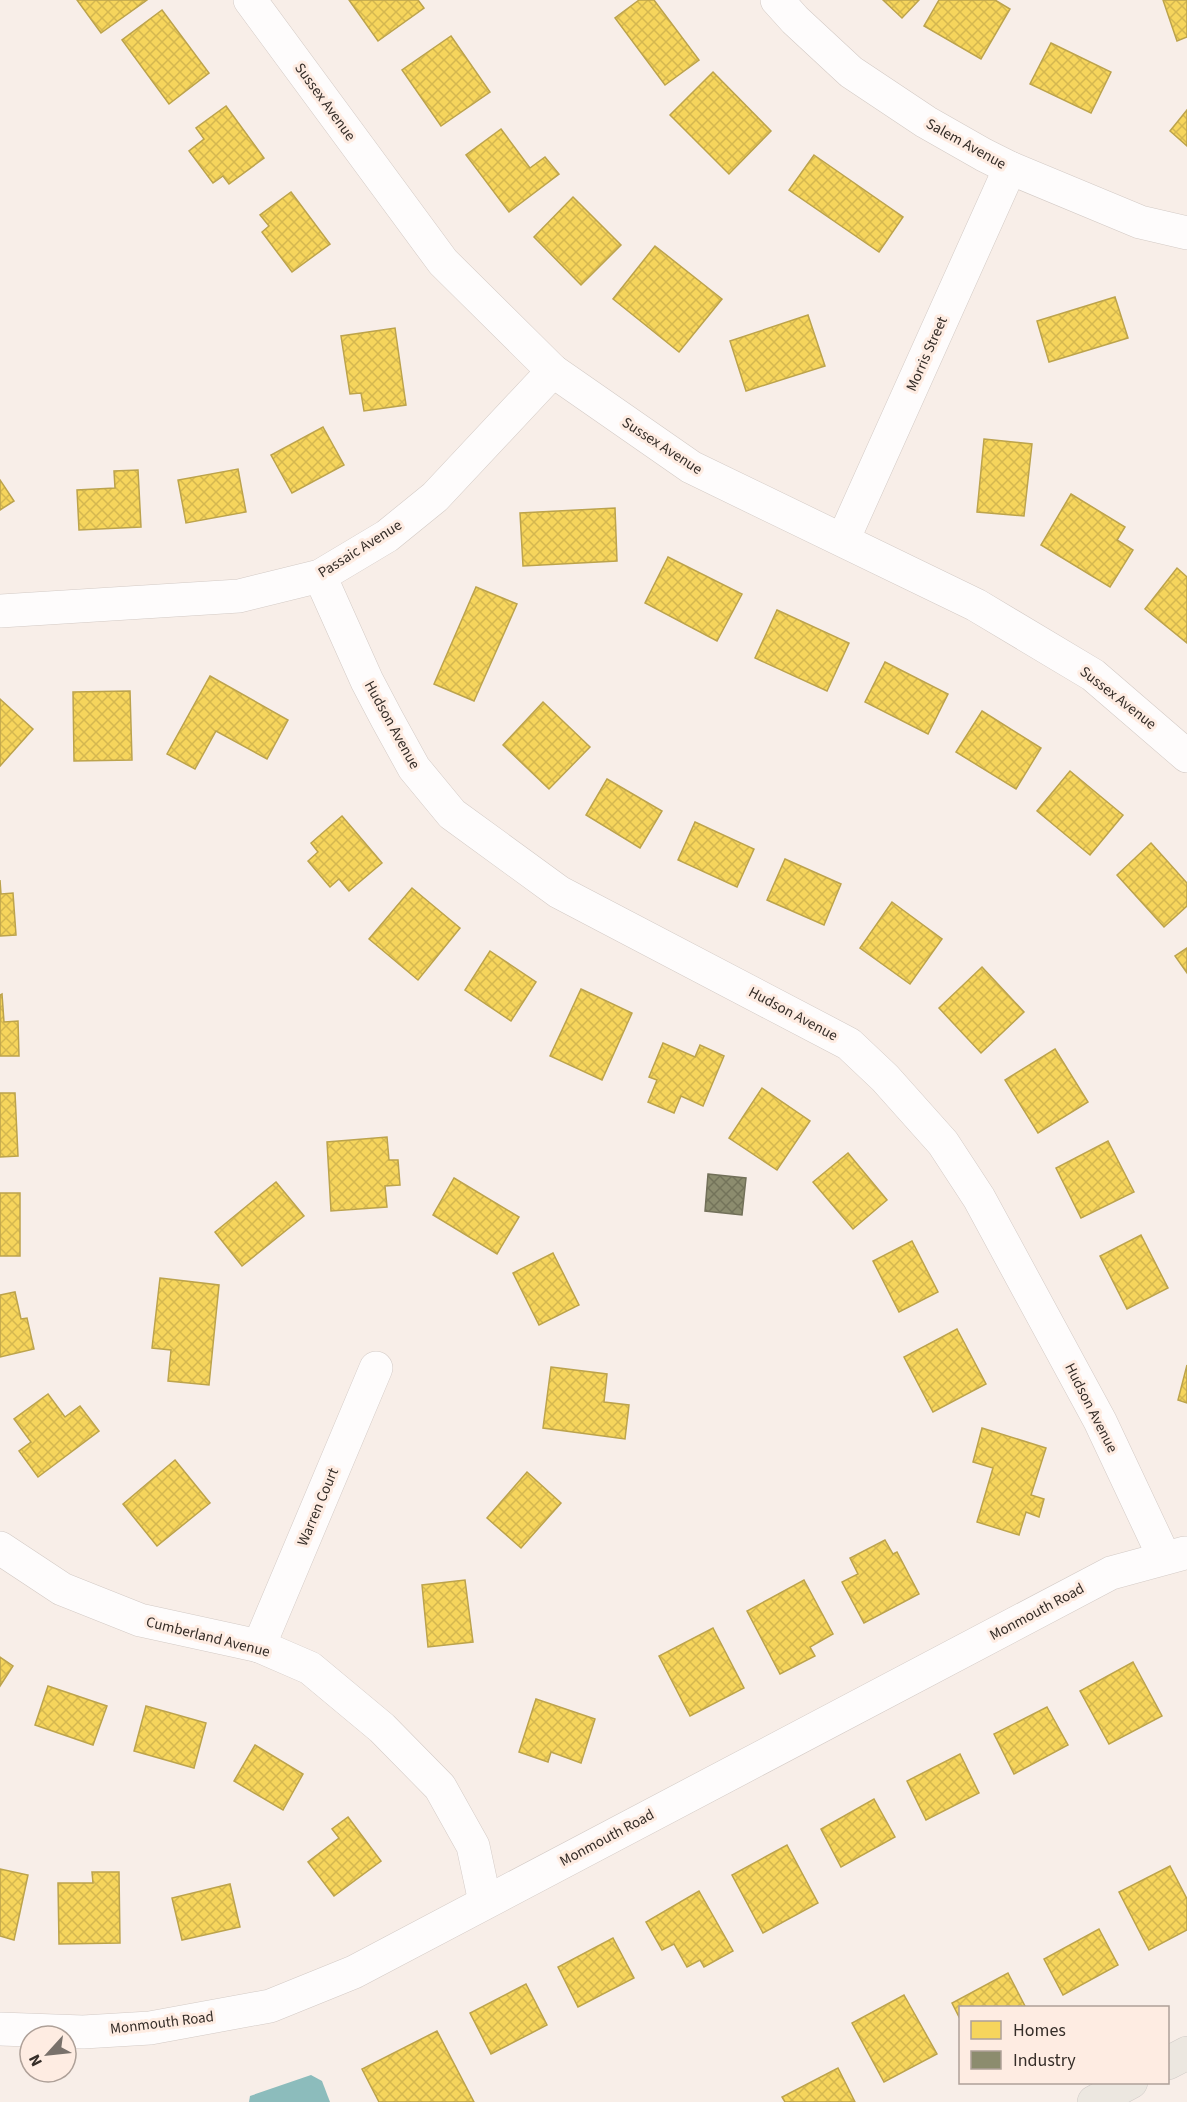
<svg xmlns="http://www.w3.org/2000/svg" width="1187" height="2102" viewBox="0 0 1187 2102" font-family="'Source Sans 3',sans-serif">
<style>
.water{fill:#8cbcbc}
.homes{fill:url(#homes-cross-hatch);stroke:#bca34c;stroke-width:1.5}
.industry{fill:url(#industry-cross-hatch);stroke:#727059;stroke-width:1.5}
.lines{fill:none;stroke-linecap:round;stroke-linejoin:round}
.minor-casing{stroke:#d3cac5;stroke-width:34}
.primary-casing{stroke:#d0cbc8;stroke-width:34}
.minor{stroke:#fefcfc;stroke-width:33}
.primary{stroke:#ece7e0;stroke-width:33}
.labels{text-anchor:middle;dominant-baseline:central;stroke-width:6;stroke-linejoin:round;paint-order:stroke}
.street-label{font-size:15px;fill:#352d28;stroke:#feece2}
</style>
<defs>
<pattern id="homes-cross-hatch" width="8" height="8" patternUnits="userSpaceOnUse" patternTransform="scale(1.5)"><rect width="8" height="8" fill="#f6d55c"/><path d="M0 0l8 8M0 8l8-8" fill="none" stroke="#d4b750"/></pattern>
<pattern id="industry-cross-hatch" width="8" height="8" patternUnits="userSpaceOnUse" patternTransform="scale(1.5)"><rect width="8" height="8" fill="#8c8c6e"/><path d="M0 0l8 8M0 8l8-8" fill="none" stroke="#73735a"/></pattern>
</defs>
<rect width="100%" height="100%" fill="#f8eee8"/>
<path class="water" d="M311,2075l11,6 8,21h-81l1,-6z"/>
<g class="homes">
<path d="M77,0h70l-46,33z"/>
<path d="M349,0h69l6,8 -46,33z"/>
<path d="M639,0h15l45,60 -34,25 -50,-67z"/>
<path d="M883,0h36l-17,18z"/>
<path d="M939,0h56l15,9 -29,50 -57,-33z"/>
<path d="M1163,0h24v37l-10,4z"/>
<path d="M162,10l47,63 -40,31 -47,-64z"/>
<path d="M451,36l39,56 -49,34 -39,-56z"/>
<path d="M1051,43l60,29 -20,41 -61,-29z"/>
<path d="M713,72l58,59 -42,43 -59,-59z"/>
<path d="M226,106l38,52 -35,26 -6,-8 -10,7 -24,-32 15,-12 -8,-11z"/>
<path d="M1187,110v36l-17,-15z"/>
<path d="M501,129l29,39 15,-11 14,17 -50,38 -43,-57z"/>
<path d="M814,155l89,62 -24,35 -90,-62z"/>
<path d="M291,192l39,52 -38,28 -30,-40 7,-6 -9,-11z"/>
<path d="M573,197l48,48 -40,40 -47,-48z"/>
<path d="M655,246l67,53 -43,53 -66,-53z"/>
<path d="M1115,297l13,41 -79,24 -12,-41z"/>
<path d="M808,315l17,51 -79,25 -16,-50z"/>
<path d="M395,328l11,77 -42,6 -3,-18 -11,1 -9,-58z"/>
<path d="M323,427l21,38 -52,28 -21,-38z"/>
<path d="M984,439l48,5 -8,72 -47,-4z"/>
<path d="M238,469l8,43 -60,11 -8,-43z"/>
<path d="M138,470l3,57 -62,3 -2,-40 38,-2 -1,-17z"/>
<path d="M0,480l14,21 -14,9z"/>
<path d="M1071,494l54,33 -8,13 16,10 -23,37 -69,-42z"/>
<path d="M615,508l2,53 -94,5 -3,-53z"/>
<path d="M668,557l74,37 -25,47 -72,-38z"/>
<path d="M1177,568l10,9v66l-42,-34z"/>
<path d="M476,587l41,17 -43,97 -40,-17z"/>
<path d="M777,610l72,33 -22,48 -72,-33z"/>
<path d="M885,662l63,32 -20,40 -63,-32z"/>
<path d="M210,676l78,44 -21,39 -51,-28 -21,38 -28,-15z"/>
<path d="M130,691l2,69 -58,1 -1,-69z"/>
<path d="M0,699l33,30 -33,37z"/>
<path d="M543,702l47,45 -41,42 -46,-44z"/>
<path d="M982,711l59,37 -25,41 -60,-37z"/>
<path d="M1070,771l53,44 -33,40 -53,-44z"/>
<path d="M607,779l55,32 -22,37 -54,-33z"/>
<path d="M342,816l40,47 -33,28 -10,-12 -9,8 -22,-26 10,-9 -7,-9z"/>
<path d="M695,822l59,27 -17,38 -59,-27z"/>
<path d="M1151,843l36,40v23l-23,21 -47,-52z"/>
<path d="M785,859l56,25 -17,41 -57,-25z"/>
<path d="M0,880l1,14 12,-1 3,42 -16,1z"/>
<path d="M412,888l48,40 -42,52 -49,-41z"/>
<path d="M892,902l50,37 -32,45 -50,-36z"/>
<path d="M1187,948v25l-12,-17z"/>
<path d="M490,951l46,31 -25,39 -46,-31z"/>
<path d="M982,967l42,45 -43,41 -42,-45z"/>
<path d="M581,989l51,24 -30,67 -52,-24z"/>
<path d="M2,994l2,28 14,-1 1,35h-19v-61z"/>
<path d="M663,1043l32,14 5,-12 24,11 -21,50 -22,-10 -7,17 -26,-11 9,-22 -8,-3z"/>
<path d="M1055,1049l33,53 -50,31 -33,-53z"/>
<path d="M762,1088l48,33 -33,49 -48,-32z"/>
<path d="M0,1093h15l3,63 -18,1z"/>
<path d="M387,1137l2,23h9l2,25 -15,1 2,21 -56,4 -4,-69z"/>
<path d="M1108,1141l26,51 -53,26 -25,-50z"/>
<path d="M848,1153l39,47 -34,29 -40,-47z"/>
<path d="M454,1178l65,39 -22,37 -64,-39z"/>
<path d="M276,1182l28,34 -62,50 -27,-34z"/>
<rect x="0" y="1193" width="20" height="63"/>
<path d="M1141,1235l27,53 -41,21 -27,-53z"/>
<path d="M912,1241l26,51 -39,20 -26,-51z"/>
<path d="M553,1253l26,52 -40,20 -26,-52z"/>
<path d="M160,1278l59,7 -10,100 -41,-4 3,-31 -19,-2z"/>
<path d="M15,1292l6,27 6,-1 7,31 -34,8v-62z"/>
<path d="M957,1329l29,55 -53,28 -29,-55z"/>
<path d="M1187,1365v38l-9,-3z"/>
<path d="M551,1367l56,7 -3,28 25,3 -4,34 -82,-11z"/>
<path d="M48,1394l17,23 15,-11 19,25 -61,46 -19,-26 12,-9 -17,-23z"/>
<path d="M982,1428l64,20 -15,47 13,4 -5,18 -13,-5 -7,23 -42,-13 16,-54 -20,-6z"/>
<path d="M175,1460l35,43 -53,43 -34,-42z"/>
<path d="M527,1472l34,31 -40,45 -34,-30z"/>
<path d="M885,1540l8,14 4,-2 22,42 -55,29 -22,-41 16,-8 -8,-16z"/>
<path d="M465,1580l8,62 -45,5 -6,-62z"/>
<path d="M804,1580l29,54 -23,13 5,9 -35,18 -33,-63z"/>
<path d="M713,1628l31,60 -54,28 -31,-60z"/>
<path d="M0,1657l13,9 -13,20z"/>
<path d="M1133,1662l29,54 -53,28 -29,-53z"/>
<path d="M48,1686l59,20 -14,39 -58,-20z"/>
<path d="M536,1699l59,20 -14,44 -30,-11 -3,10 -29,-10z"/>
<path d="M146,1706l60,17 -12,45 -60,-17z"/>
<path d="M1047,1707l21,38 -54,29 -20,-40z"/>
<path d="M255,1745l48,29 -20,36 -49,-29z"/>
<path d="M960,1754l19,39 -53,27 -19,-39z"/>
<path d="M874,1799l21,38 -54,30 -20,-38z"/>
<path d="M348,1817l33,44 -47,35 -26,-34 31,-24 -7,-9z"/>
<path d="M787,1845l31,58 -55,30 -31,-58z"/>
<path d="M1170,1866l17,33v31l-38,20 -30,-58z"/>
<path d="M0,1869l28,6 -14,65 -14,-4z"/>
<path d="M92,1872h27l1,71 -61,1 -1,-61h35z"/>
<path d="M230,1884l10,43 -58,13 -10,-42z"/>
<path d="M699,1891l34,60 -29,16 -4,-7 -13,7 -13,-23 -12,6 -16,-28z"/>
<path d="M1099,1929l19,36 -55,30 -19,-36z"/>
<path d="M613,1938l21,40 -56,29 -20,-40z"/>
<path d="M1008,1973l18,35h-66v11l-8,-16z"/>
<path d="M526,1984l21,41 -56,29 -21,-41z"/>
<path d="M904,1995l33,59 -53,28 -32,-59z"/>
<path d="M437,2031l37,71h-95l-17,-33z"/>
<path d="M838,2068l17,34h-70l-3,-5z"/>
</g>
<path class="industry" d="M708,1174l38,4 -4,37 -37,-4z"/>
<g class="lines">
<g class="minor-casing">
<g id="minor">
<path d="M250,0l193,262 110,109 138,96 285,138 117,70 94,81"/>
<path d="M777,0l18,20 56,52 75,50 58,33 26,13 130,54 47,11"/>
<path d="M843,540l167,-372"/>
<path d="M320,576l47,105 20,38 27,49 38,46 107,78 290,152 36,34 58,65 36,55 121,223 64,136"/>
<path d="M0,611l239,-15 81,-20 67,-40 48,-39 118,-126"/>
<path d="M0,1548l62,41 78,31 119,26 51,22 72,60 58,59 33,59 12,56"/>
<path d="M259,1646l117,-278"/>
<path d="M0,2029l83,3 67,-4 120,-22 84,-34 757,-399 74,-20"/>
</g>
</g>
<g class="primary-casing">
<g id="primary">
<path d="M1168,2063l19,-10"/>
<path d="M1094,2102l37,-20"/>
</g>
</g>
<use href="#minor" class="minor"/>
<use href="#primary" class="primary"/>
</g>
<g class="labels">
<g class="street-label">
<text transform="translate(325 102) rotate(54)">Sussex Avenue</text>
<text transform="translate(966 144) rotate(29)">Salem Avenue</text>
<text transform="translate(927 354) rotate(-66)">Morris Street</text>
<text transform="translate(662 446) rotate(33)">Sussex Avenue</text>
<text transform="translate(360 549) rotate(-32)">Passaic Avenue</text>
<text transform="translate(1118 698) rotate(38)">Sussex Avenue</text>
<text transform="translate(392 725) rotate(61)">Hudson Avenue</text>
<text transform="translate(793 1014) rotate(28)">Hudson Avenue</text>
<text transform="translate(1091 1408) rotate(63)">Hudson Avenue</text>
<text transform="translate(318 1507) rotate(-67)">Warren Court</text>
<text transform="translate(1037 1612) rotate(-28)">Monmouth Road</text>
<text transform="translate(208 1637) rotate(14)">Cumberland Avenue</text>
<text transform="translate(607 1838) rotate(-28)">Monmouth Road</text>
<text transform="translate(162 2023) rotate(-7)">Monmouth Road</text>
</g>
</g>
<rect x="959" y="2006" width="210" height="78" fill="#feece2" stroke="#aea098" stroke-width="1.5"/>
<rect x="971" y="2021" width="30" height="18" fill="#f6d55c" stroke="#aea098" stroke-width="1.5"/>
<text x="1013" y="2036" font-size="18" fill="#352d28">Homes</text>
<rect x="971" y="2051" width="30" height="18" fill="#8c8c6e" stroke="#aea098" stroke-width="1.5"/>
<text x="1013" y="2066" font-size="18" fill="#352d28">Industry</text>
<g transform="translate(48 2054) rotate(243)"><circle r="28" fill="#feece2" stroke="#aea098" stroke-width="1.5"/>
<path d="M0-4.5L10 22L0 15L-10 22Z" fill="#79716b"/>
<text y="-9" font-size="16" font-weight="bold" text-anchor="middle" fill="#352d28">N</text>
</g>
</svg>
